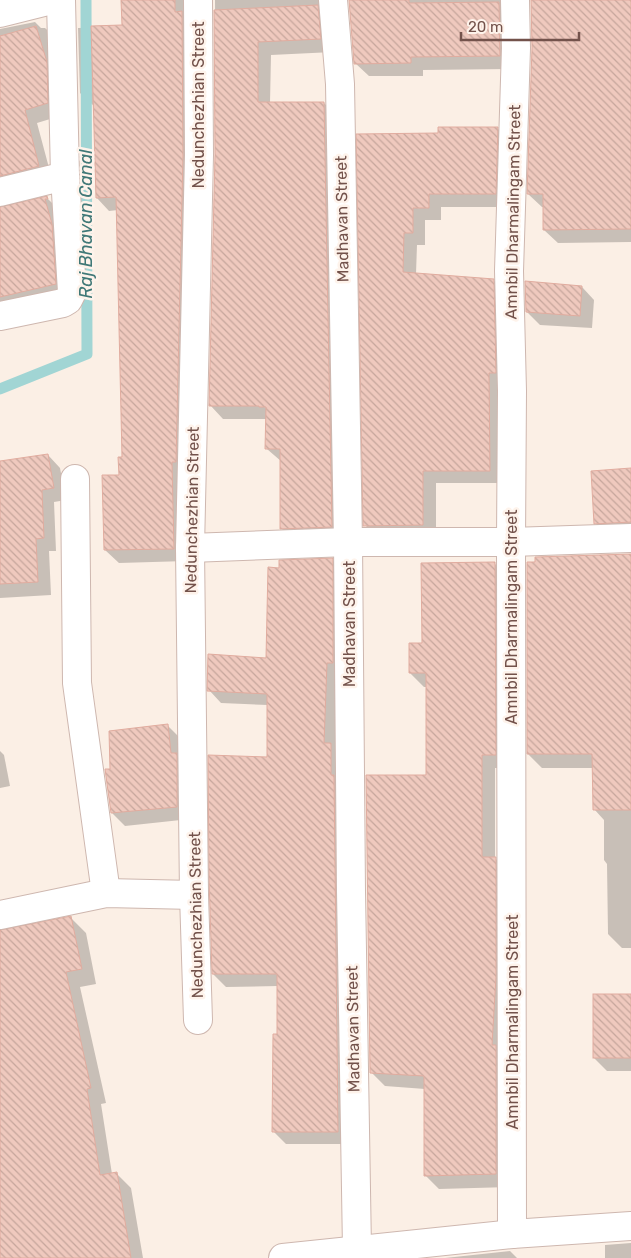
<svg xmlns="http://www.w3.org/2000/svg" width="631" height="1258" viewBox="0 0 631 1258" font-family="Rubik,sans-serif">
<style>
.shadow{fill:#0003}
.lines{fill:none;stroke-linecap:round;stroke-linejoin:round}
.stream{stroke:#a1d5d4;stroke-width:11}
.building{fill:url(#building-back-hatch);stroke:#e1ac9f}
.street-casing{stroke:#ceb7af;stroke-width:30}
.street{stroke:#fff;stroke-width:28}
.labels{text-anchor:middle;dominant-baseline:central;stroke-width:5;stroke-linejoin:round;paint-order:stroke}
.street-label{font-size:16px;fill:#73524b;stroke:#fef3eb}
.water-label{font-size:18px;font-style:italic;fill:#407877;stroke:#fef3eb}
</style>
<defs>
<pattern id="building-back-hatch" width="6" height="6" patternUnits="userSpaceOnUse" patternTransform="scale(1.25)"><rect width="6" height="6" fill="#efc9be"/><path d="M-1 5l2 2M0 0l6 6M5-1l2 2" fill="none" stroke="#c6a69c"/></pattern>
</defs>
<rect width="100%" height="100%" fill="#fbefe5"/>
<g class="shadow">
<path d="M123,0h80l-16,561 -68,2 -14,-13 18,-92 -5,-248 -9,1 -13,-14 -2,-91 -14,-13 -2,-65 45,-1z"/>
<path d="M215,0h123l-5,52 -62,3 -1,48h54l13,13 8,424 -51,2 -13,-14 1,-66 -15,-13v-30h-44l-13,-14 6,-250z"/>
<path d="M350,0h170l-7,69 -90,1v6h-54l-14,-13z"/>
<path d="M532,0h99v242l-73,1 -14,-13v-23h-2l-14,-13 5,-146z"/>
<path d="M35,22l6,6h4l14,13 1,75 -23,7 15,56 -52,18v-168z"/>
<path d="M497,128l13,13 -2,66h-67v13h-16v25h-8l-1,29 77,6 13,13 -4,190h-66v55h-58l-13,-13 -7,-390h81z"/>
<path d="M47,198l13,13 8,86 -68,22v-111z"/>
<path d="M582,287l12,13 -2,28 -52,-3 -13,-13z"/>
<path d="M48,455l12,13 6,32 -12,2 2,49h-7l2,44 -51,3v-135z"/>
<path d="M631,470v67h-21l-15,-14z"/>
<path d="M631,555v393h-9l-14,-14 -1,-70 -3,-4v-40l-10,-11 -1,-41h-51l-14,-14z"/>
<path d="M332,560l13,12 5,572h-64l-12,-12 4,-97v-49l-52,1 -13,-13 55,-216v-53l-47,-2 -12,-13 58,-31 13,-90z"/>
<path d="M495,564l14,13v191h-14v90l14,14 1,315 -71,2 -14,-14v-86l-40,-3 -14,-14 56,-296v-89h-3l-14,-14 13,-29z"/>
<path d="M167,725l13,13 10,81 -65,7 -13,-13 -1,-43z"/>
<path d="M0,751l4,4 6,31 -10,2z"/>
<path d="M71,918l15,15 10,51 -16,3 26,116 -5,1 11,70 4,-1 15,15 12,70h-143v-327z"/>
<path d="M631,995v76h-24l-13,-13z"/>
<path d="M631,1243v15h-26v-13z"/>
<path d="M510,1251l7,7h-72z"/>
</g>
<g class="lines">
<path class="stream" d="M0,389l87,-35 -1,-354"/>
</g>
<g class="building">
<path d="M121,0h54v12l7,-1 1,144 -7,307h-4l2,87 -70,1 -2,-75h17l-1,-18h4l-6,-260 -20,1 -5,-172 31,-1z"/>
<path d="M349,0h60v3l90,-1 1,54 -89,1v6l-57,1z"/>
<path d="M531,0h100v229l-88,1v-36h-16l5,-146z"/>
<path d="M318,5l3,34 -63,3v60h66l8,425 -52,2v-80h-15l1,-42h-7v-1h-50l6,-251 -1,-145z"/>
<path d="M36,26l11,36 1,41 -23,7 14,56 -39,10v-140z"/>
<path d="M438,127h60l-2,67h-67v14h-16v25h-9l-1,39 91,7 2,94h-7l1,98h-67v54l-60,1 -7,-392 82,-1z"/>
<path d="M47,196l1,3h-3l7,25 4,60 -56,13v-90z"/>
<path d="M525,281l57,5 -2,30 -54,-4z"/>
<path d="M48,454l6,34 -12,2 2,48 -8,1 2,43 -38,2v-123z"/>
<path d="M631,468v54l-37,2 -3,-53z"/>
<path d="M631,554v256h-38l-1,-56h-65v-192h8v-5z"/>
<path d="M333,558v105h-6l-3,80h7v32h3l4,357h-66l1,-98h4v-60h-65l-3,-96 -1,-123 59,2v-63l-60,-3 1,-37 58,4 2,-91 11,1v-8z"/>
<path d="M495,562l1,193h-14v102h14v120l-4,68h4v129l-72,2v-100l-54,-3 -4,-298h60v-102h-17v-30h13l-1,-80z"/>
<path d="M168,724l3,29h6v54l-66,6 -6,-44h5l-1,-38z"/>
<path d="M71,916l11,53 -16,3 25,116 -4,1 13,86 17,-3 14,86h-131v-328z"/>
<rect x="593" y="994" width="38" height="64"/>
</g>
<g class="lines">
<g class="street-casing">
<g id="street">
<path d="M198,0l1,155 -9,393 4,347 4,125"/>
<path d="M333,0l7,84 8,458 3,349 6,358"/>
<path d="M0,13l52,-13"/>
<path d="M0,192l65,-16"/>
<path d="M0,316l63,-13 5,-3 4,-8 -7,-116 -4,-176"/>
<path d="M75,479l2,204 29,210"/>
<path d="M190,548l158,-6h163l120,-4"/>
<path d="M0,915l106,-22 88,2"/>
<path d="M512,1234l-1,-692 1,-151 -3,-120 7,-223 -1,-48"/>
<path d="M283,1258l229,-24 119,-8"/>
</g>
</g>
<use href="#street" class="street"/>
</g>
<g class="labels">
<g class="street-label">
<text transform="translate(198 105) rotate(-90)">Nedunchezhian Street</text>
<text transform="translate(513 212) rotate(-89)">Amnbil Dharmalingam Street</text>
<text transform="translate(342 219) rotate(-91)">Madhavan Street</text>
<text transform="translate(192 510) rotate(-89)">Nedunchezhian Street</text>
<text transform="translate(511 617) rotate(-90)">Amnbil Dharmalingam Street</text>
<text transform="translate(349 624) rotate(-90)">Madhavan Street</text>
<text transform="translate(196 915) rotate(-91)">Nedunchezhian Street</text>
<text transform="translate(512 1022) rotate(-90)">Amnbil Dharmalingam Street</text>
<text transform="translate(353 1029) rotate(-91)">Madhavan Street</text>
</g>
<g class="water-label">
<text transform="translate(86 224) rotate(-90)">Raj Bhavan Canal</text>
</g>
</g>
<path d="M461 32v8h118v-8" fill="none" stroke="#73524b" stroke-width="2.5"/>
<text x="468" y="32" font-size="15" fill="#73524b" stroke="#fef3eb" stroke-width="4" paint-order="stroke">20 m</text>
</svg>
